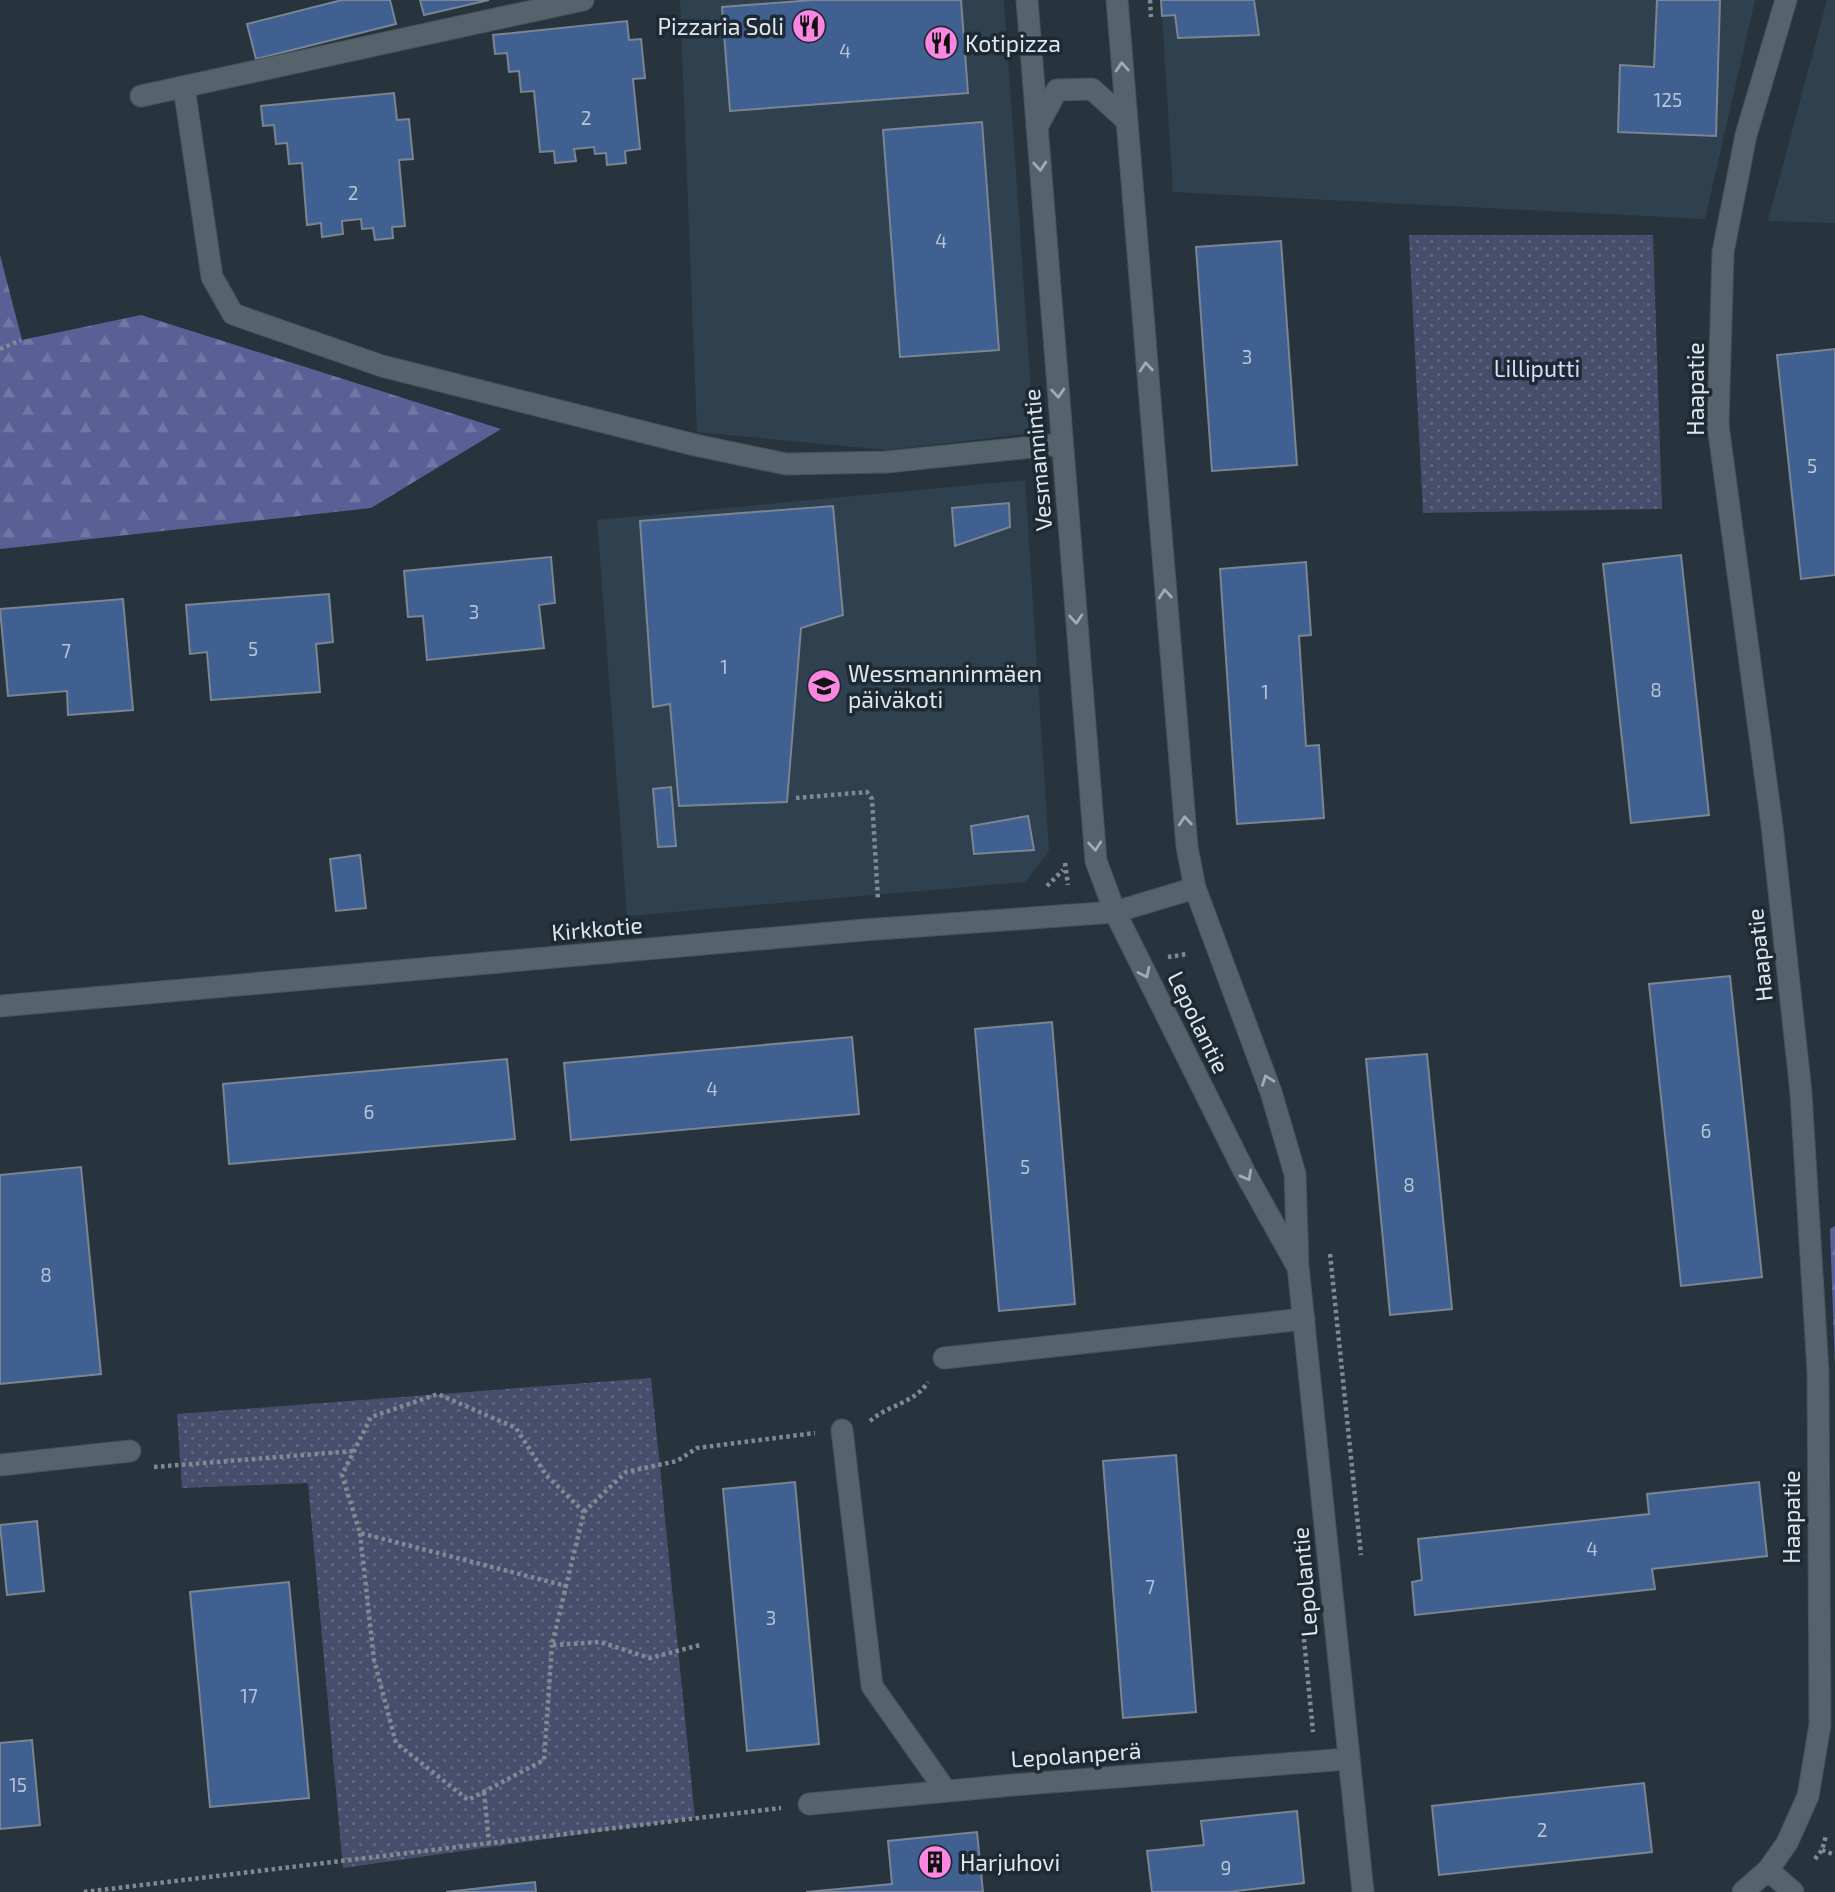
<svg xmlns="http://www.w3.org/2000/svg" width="1835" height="1892" viewBox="0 0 1835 1892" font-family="'Exo 2',sans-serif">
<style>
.built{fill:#2f414e}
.grass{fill:url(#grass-dots)}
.forest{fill:url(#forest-firs)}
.building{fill:#406091;stroke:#7b8492;stroke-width:2}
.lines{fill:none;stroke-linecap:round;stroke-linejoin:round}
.minor-casing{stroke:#465158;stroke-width:23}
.path{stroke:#818a92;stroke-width:4.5;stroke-dasharray:3.5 3.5;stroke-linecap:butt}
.minor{stroke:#55636d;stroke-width:21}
.oneway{stroke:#a1abb3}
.labels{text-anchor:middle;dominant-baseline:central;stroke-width:7;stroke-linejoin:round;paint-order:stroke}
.number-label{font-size:19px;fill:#b7c4d5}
.poi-label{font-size:23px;fill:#dfe6ec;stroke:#1e2a33;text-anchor:start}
.park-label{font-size:23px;fill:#d6dcfe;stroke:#1e2a33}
.street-label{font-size:23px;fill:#dfe6ec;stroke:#1e2a33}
</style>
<defs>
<pattern id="grass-dots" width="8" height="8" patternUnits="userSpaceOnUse" patternTransform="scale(1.75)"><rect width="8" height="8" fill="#484d6c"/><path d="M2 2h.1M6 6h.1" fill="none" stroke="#626781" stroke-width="1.8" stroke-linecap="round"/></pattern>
<pattern id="forest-firs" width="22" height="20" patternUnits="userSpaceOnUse" patternTransform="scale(1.75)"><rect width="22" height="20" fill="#596096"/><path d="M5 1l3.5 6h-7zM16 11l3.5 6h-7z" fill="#7077a5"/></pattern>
</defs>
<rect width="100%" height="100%" fill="#28343d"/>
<g class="built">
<path d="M680,0h324l30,433 -147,17 -190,-18z"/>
<path d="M1161,0h594l-50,219 -532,-27z"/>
<path d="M1827,0h8v223l-67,-2z"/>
<path d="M1025,480l24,371 -24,31 -398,34 -30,-396z"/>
</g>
<g class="grass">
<path d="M1409,235h244l9,274 -239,4z"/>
<path d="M651,1378l44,440 -352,50 -35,-385 -126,5 -5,-74z"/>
</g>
<g class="forest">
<path d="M0,255l22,85 119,-25 360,114 -130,79 -371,41z"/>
<path d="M1835,1226v140l-5,-137z"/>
</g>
<g class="building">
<path d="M342,0h48l6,24 -140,35 -9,-35z"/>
<path d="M420,0h69l-65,15z"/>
<path d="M813,0h148l7,93 -238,18 -8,-104z"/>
<path d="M1161,0h93l5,35 -81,3 -3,-23 -13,1z"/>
<path d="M1657,0h63l-4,136 -98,-4 2,-67 34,2z"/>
<path d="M627,21l2,19 12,-1 4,39 -12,1 7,70 -15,2 1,12 -19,2 -1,-12 -11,1 -1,-7 -20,2 2,12 -21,2 -1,-12 -14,1 -6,-61 -13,1 -2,-21 -10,1 -2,-19 -12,1 -2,-19z"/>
<path d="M394,93l3,27 12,-1 4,40 -14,1 6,66 -13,1 1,11 -18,2 -2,-12 -11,1 -1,-10 -19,2 1,13 -21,3 -1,-14 -14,2 -5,-62 -13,1 -2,-21 -11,1 -2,-19 -11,1 -2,-20z"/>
<path d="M982,122l17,228 -99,7 -17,-227z"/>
<path d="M1281,241l16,224 -85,6 -16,-224z"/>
<path d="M1835,349v226l-34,4 -24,-224z"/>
<path d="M1009,503l1,24 -55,19 -3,-38z"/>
<path d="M833,506l10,109 -42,13 -14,174 -108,4 -9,-102 -17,3 -13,-186z"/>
<path d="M1681,555l28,260 -78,8 -28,-259z"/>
<path d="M551,557l4,46 -16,2 5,43 -117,12 -4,-44 -15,1 -4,-46z"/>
<path d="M1306,562l5,73 -12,1 7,110 13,-1 5,73 -87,6 -17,-255z"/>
<path d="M329,594l4,48 -17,2 4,48 -109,8 -4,-48 -17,2 -4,-49z"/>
<path d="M123,599l10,111 -65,5 -1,-24 -59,5 -8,-87z"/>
<path d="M671,787l5,59 -18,1 -5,-58z"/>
<path d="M1028,816l6,34 -60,4 -3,-28z"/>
<path d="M360,855l6,53 -30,3 -6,-52z"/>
<path d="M1730,976l32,301 -81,9 -32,-302z"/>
<path d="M1052,1022l23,282 -76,7 -24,-282z"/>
<path d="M852,1037l7,77 -288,26 -7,-77z"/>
<path d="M1427,1054l25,255 -62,6 -24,-256z"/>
<path d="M507,1059l8,80 -286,25 -6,-80z"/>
<path d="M81,1167l20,207 -101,10v-209z"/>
<path d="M1176,1455l20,257 -73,6 -20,-257z"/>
<path d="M795,1482l24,262 -72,7 -24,-262z"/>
<path d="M1759,1482l8,74 -115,13 3,20 -240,26 -3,-33 10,-2 -4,-41 231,-25 -2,-20z"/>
<path d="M37,1521l7,70 -37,4 -7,-70z"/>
<path d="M289,1582l20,216 -99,9 -20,-215z"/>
<path d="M32,1740l8,85 -40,4v-86z"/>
<path d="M1644,1783l8,69 -213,23 -7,-69z"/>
<path d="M1297,1811l7,72 -76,9h-76l-5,-41 57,-6 -3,-24z"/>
<path d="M977,1832l6,60h-177l86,-8 -4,-43z"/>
<path d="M535,1882l1,10h-90z"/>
</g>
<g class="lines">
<g class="minor-casing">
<g id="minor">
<path d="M1027,0l69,861 19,51 129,259 52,93"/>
<path d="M1117,0l70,847 8,41 76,204 24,82 3,92 65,626"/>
<path d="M184,87l28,190 21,37 149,52 313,79 91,19 101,-2 175,-18"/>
<path d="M141,96l442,-96"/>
<path d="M1037,127l20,-37 35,-1 33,30"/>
<path d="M0,1006l864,-76 251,-18 80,-24"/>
<path d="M944,1358l360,-39"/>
<path d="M842,1430l30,256 74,105"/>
<path d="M0,1465l130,-14"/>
<path d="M809,1804l204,-19 335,-26"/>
<path d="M1768,1870l25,22"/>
<path d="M1743,1892l25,-22 19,-27 21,-47 12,-71 -2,-353 -17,-279 -29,-267 -54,-401 5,-173 23,-117 40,-135"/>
</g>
</g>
<g class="path">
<path d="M1150,0l1,17"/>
<path d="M0,349l21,-9"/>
<path d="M796,798l71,-6 5,7 6,101"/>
<path d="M1065,863l3,22"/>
<path d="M1047,886l16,-16"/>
<path d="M1168,957l19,-3"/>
<path d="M1330,1254l31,301"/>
<path d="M870,1421c18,-16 45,-18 58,-39"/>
<path d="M154,1467l200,-16"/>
<path d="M584,1512l42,-40 51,-11 20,-13 118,-15"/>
<path d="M360,1533l14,127 22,83 72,57 76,-40 8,-115"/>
<path d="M564,1594l20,-82 -38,-37 -30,-47 -78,-34 -67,23 -29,58 18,58 206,53 -14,59 48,-3 50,16 50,-13"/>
<path d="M1304,1639l9,93"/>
<path d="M484,1792l5,51"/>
<path d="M1822,1850l13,5"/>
<path d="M1815,1859l7,-9 4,-14"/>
<path d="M84,1892l697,-84"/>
</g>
<use href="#minor" class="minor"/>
</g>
<defs><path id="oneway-chevron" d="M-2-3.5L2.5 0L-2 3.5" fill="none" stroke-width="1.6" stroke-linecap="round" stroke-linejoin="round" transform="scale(1.75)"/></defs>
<g class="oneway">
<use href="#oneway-chevron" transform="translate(1122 67) rotate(-94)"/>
<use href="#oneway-chevron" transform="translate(1040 166) rotate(86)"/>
<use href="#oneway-chevron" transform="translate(1146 367) rotate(-95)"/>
<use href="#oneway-chevron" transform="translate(1058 393) rotate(86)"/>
<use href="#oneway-chevron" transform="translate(1165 594) rotate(-95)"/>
<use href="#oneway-chevron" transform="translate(1076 619) rotate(85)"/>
<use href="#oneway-chevron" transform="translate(1185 821) rotate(-95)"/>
<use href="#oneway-chevron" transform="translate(1095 846) rotate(85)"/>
<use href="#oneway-chevron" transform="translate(1145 973) rotate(64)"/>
<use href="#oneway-chevron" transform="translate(1267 1080) rotate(-110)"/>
<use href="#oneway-chevron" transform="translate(1247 1176) rotate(61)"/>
</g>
<defs>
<g id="restaurant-disc" transform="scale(1.75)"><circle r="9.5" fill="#fd86e2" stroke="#1e2a33"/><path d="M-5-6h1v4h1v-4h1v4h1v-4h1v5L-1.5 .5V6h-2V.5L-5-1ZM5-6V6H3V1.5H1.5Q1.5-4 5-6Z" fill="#111"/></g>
<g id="school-disc" transform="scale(1.75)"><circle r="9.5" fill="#fd86e2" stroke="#1e2a33"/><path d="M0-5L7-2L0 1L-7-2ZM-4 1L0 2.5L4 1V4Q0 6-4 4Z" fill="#111"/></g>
<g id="building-disc" transform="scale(1.75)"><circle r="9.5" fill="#fd86e2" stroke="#1e2a33"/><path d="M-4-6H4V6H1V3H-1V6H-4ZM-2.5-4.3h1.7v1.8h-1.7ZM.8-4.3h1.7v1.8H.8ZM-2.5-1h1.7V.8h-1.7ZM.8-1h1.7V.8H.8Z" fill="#111"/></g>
</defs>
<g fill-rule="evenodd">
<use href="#restaurant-disc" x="809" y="26"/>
<use href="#restaurant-disc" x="941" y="43"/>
<use href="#school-disc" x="824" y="686"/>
<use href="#building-disc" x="935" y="1862"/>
</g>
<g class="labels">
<g class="number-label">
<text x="845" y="50">4</text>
<text x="1668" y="99">125</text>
<text x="586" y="117">2</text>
<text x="353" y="192">2</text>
<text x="941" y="240">4</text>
<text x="1247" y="356">3</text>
<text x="1812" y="465">5</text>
<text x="474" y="611">3</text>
<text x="253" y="648">5</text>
<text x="66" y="650">7</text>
<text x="724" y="666">1</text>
<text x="1656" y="689">8</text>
<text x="1265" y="691">1</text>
<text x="712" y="1088">4</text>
<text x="369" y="1111">6</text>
<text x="1706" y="1130">6</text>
<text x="1025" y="1166">5</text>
<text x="1409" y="1184">8</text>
<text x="46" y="1274">8</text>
<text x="1592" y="1548">4</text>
<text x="1150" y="1586">7</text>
<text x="771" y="1617">3</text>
<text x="249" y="1695">17</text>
<text x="18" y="1784">15</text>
<text x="1542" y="1829">2</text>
<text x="1226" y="1867">9</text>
</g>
<g class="poi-label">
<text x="784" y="26" text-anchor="end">Pizzaria Soli</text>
<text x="965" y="43">Kotipizza</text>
<text x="848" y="673">Wessmanninmäen<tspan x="848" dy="26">päiväkoti</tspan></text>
<text x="960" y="1862">Harjuhovi</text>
</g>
<g class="park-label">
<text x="1537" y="368">Lilliputti</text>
</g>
<g class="street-label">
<text transform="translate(1695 389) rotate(-90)">Haapatie</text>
<text transform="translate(1037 460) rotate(-95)">Vesmannintie</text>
<text transform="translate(597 928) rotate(-5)">Kirkkotie</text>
<text transform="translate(1759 955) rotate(-96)">Haapatie</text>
<text transform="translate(1199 1022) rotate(64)">Lepolantie</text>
<text transform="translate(1791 1517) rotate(-90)">Haapatie</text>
<text transform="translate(1304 1582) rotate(-95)">Lepolantie</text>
<text transform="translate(1076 1754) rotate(-4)">Lepolanperä</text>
</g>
</g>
</svg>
